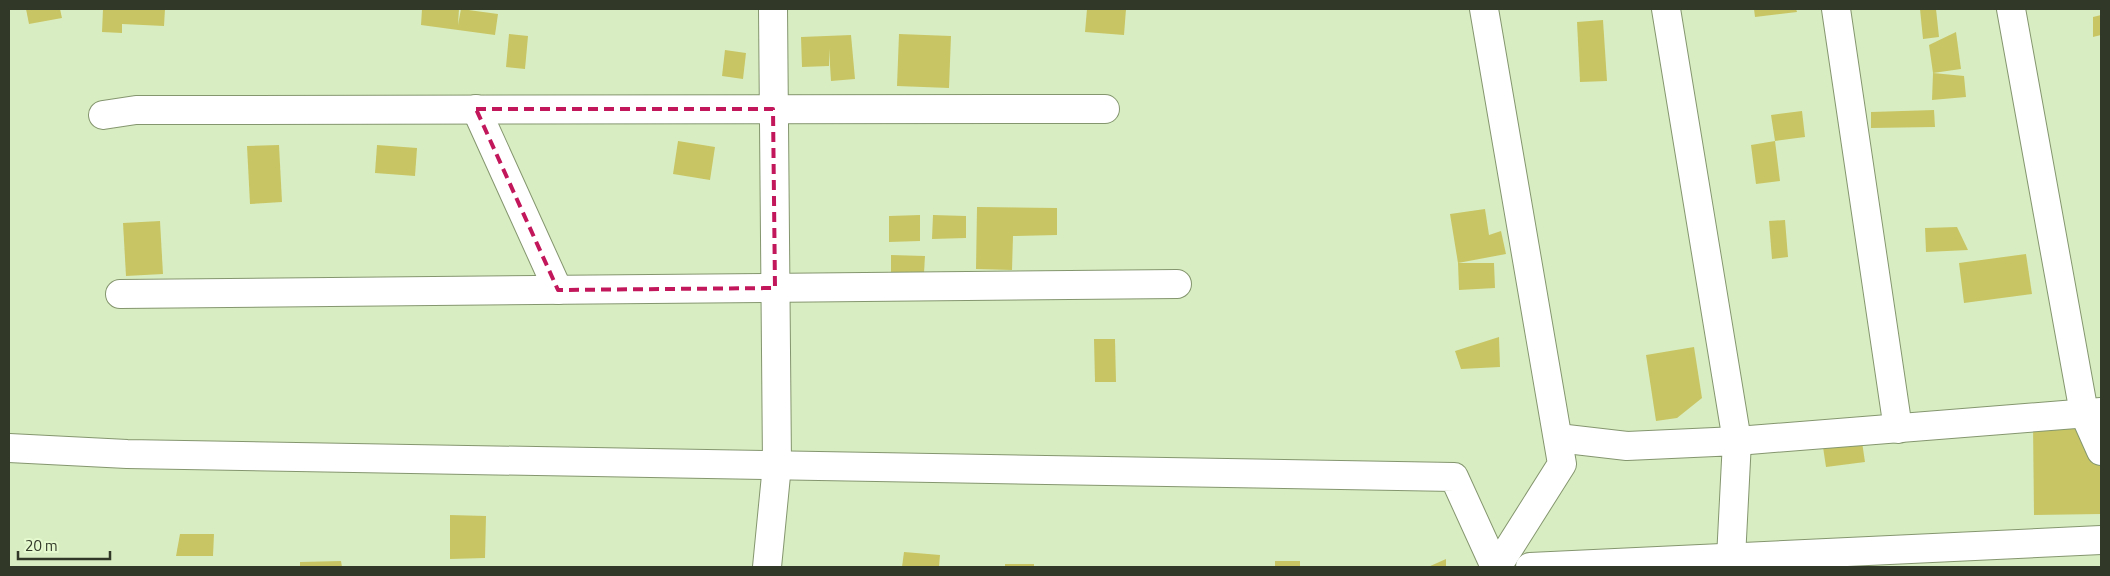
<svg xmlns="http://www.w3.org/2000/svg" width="2110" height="576" viewBox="0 0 2110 576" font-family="'Titillium Web',sans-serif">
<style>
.building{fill:#c8c664}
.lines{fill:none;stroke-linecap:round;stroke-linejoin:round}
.minor-casing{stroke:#84966e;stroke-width:30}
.minor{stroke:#fff;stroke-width:28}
.marked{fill:none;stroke:#c2185b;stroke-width:4;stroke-dasharray:10 6;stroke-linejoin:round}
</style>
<rect width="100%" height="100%" fill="#d9edc2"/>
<g class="building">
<path d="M26,9h34l2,9 -33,6z"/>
<path d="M103,9h62l-1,17 -42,-2v9l-20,-1z"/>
<path d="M422,9h37l-1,16 3,-16 37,5 -3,21 -74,-10z"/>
<path d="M1087,9h39l-2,26 -39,-3z"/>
<path d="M1754,9h42l1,3 -42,5z"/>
<path d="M1920,9h16l3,28 -16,2z"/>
<path d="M2101,15v20l-8,2v-20z"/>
<path d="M1603,20l4,61 -27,1 -3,-60z"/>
<path d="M1956,32l5,37 -28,4 -4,-28z"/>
<path d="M509,34l19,2 -3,33 -19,-2z"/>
<path d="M899,34l52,2 -2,52 -52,-2z"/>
<path d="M851,35l4,44 -24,2 -2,-32v17l-27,1 -1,-30z"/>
<path d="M725,50l21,3 -3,26 -21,-3z"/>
<path d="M1933,73l31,3 2,21 -34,3z"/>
<path d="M1934,110l1,17 -64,1v-16z"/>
<path d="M1802,111l3,26 -30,4 5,40 -24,3 -5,-39 24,-4 -4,-26z"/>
<path d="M678,141l37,6 -5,33 -37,-6z"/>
<path d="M279,145l3,57 -32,2 -3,-58z"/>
<path d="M377,145l40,3 -2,28 -40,-3z"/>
<path d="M977,207l80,1v27l-44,1 -1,34 -36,-1z"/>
<path d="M1485,209l4,26 12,-4 5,23 -48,9h36l1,25 -36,2 -1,-27 -8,-49z"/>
<path d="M920,215v26l-31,1v-26z"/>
<path d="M933,215l33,1v22l-34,1z"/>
<path d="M1785,220l3,37 -16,2 -3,-38z"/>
<path d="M160,221l3,53 -37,2 -3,-53z"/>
<path d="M1957,227l11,23 -42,2 -1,-24z"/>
<path d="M2026,254l6,40 -68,9 -5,-40z"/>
<path d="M891,255l34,1 -1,17h-33z"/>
<path d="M1499,337l1,30 -39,2 -6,-18z"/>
<path d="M1094,339h21l1,43h-21z"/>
<path d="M1694,347l8,51 -25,20 -21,3 -10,-66z"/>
<path d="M2101,422v92l-67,1 -1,-91z"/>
<path d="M1862,442l3,20 -39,5 -3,-20z"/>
<path d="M450,515l36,1 -1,42 -35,1z"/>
<path d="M180,534h34l-1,22h-37z"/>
<path d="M904,552l36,3 -1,12h-37z"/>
<path d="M1446,559v8h-18z"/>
<path d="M341,561l1,6h-42v-5z"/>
<rect x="1275" y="561" width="25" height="6"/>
<rect x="1005" y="564" width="29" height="3"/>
</g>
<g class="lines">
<g class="minor-casing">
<g id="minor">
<path d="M1484,9l78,455 -65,103"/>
<path d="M1666,9l71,432 364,-29"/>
<path d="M1836,9l62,420"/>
<path d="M2011,9l73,404 17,38"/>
<path d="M476,109l82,181"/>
<path d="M103,115l33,-5 969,-1"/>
<path d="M120,294l1057,-10"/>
<path d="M1558,438l69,8 110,-5 -6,117"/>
<path d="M9,448l118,6 1327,23 41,90"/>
<path d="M767,567l10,-102 -4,-456"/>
<path d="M1530,567l571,-27"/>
</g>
</g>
<use href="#minor" class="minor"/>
</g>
<path class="marked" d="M476,109h297l2,179 -217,2z"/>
<rect width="2110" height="576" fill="none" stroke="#313828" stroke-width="20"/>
<path d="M18 551v8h92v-8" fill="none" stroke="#313828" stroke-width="2.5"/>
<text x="25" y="551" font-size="15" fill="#313828" stroke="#e6facf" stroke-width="4" paint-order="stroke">20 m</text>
</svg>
